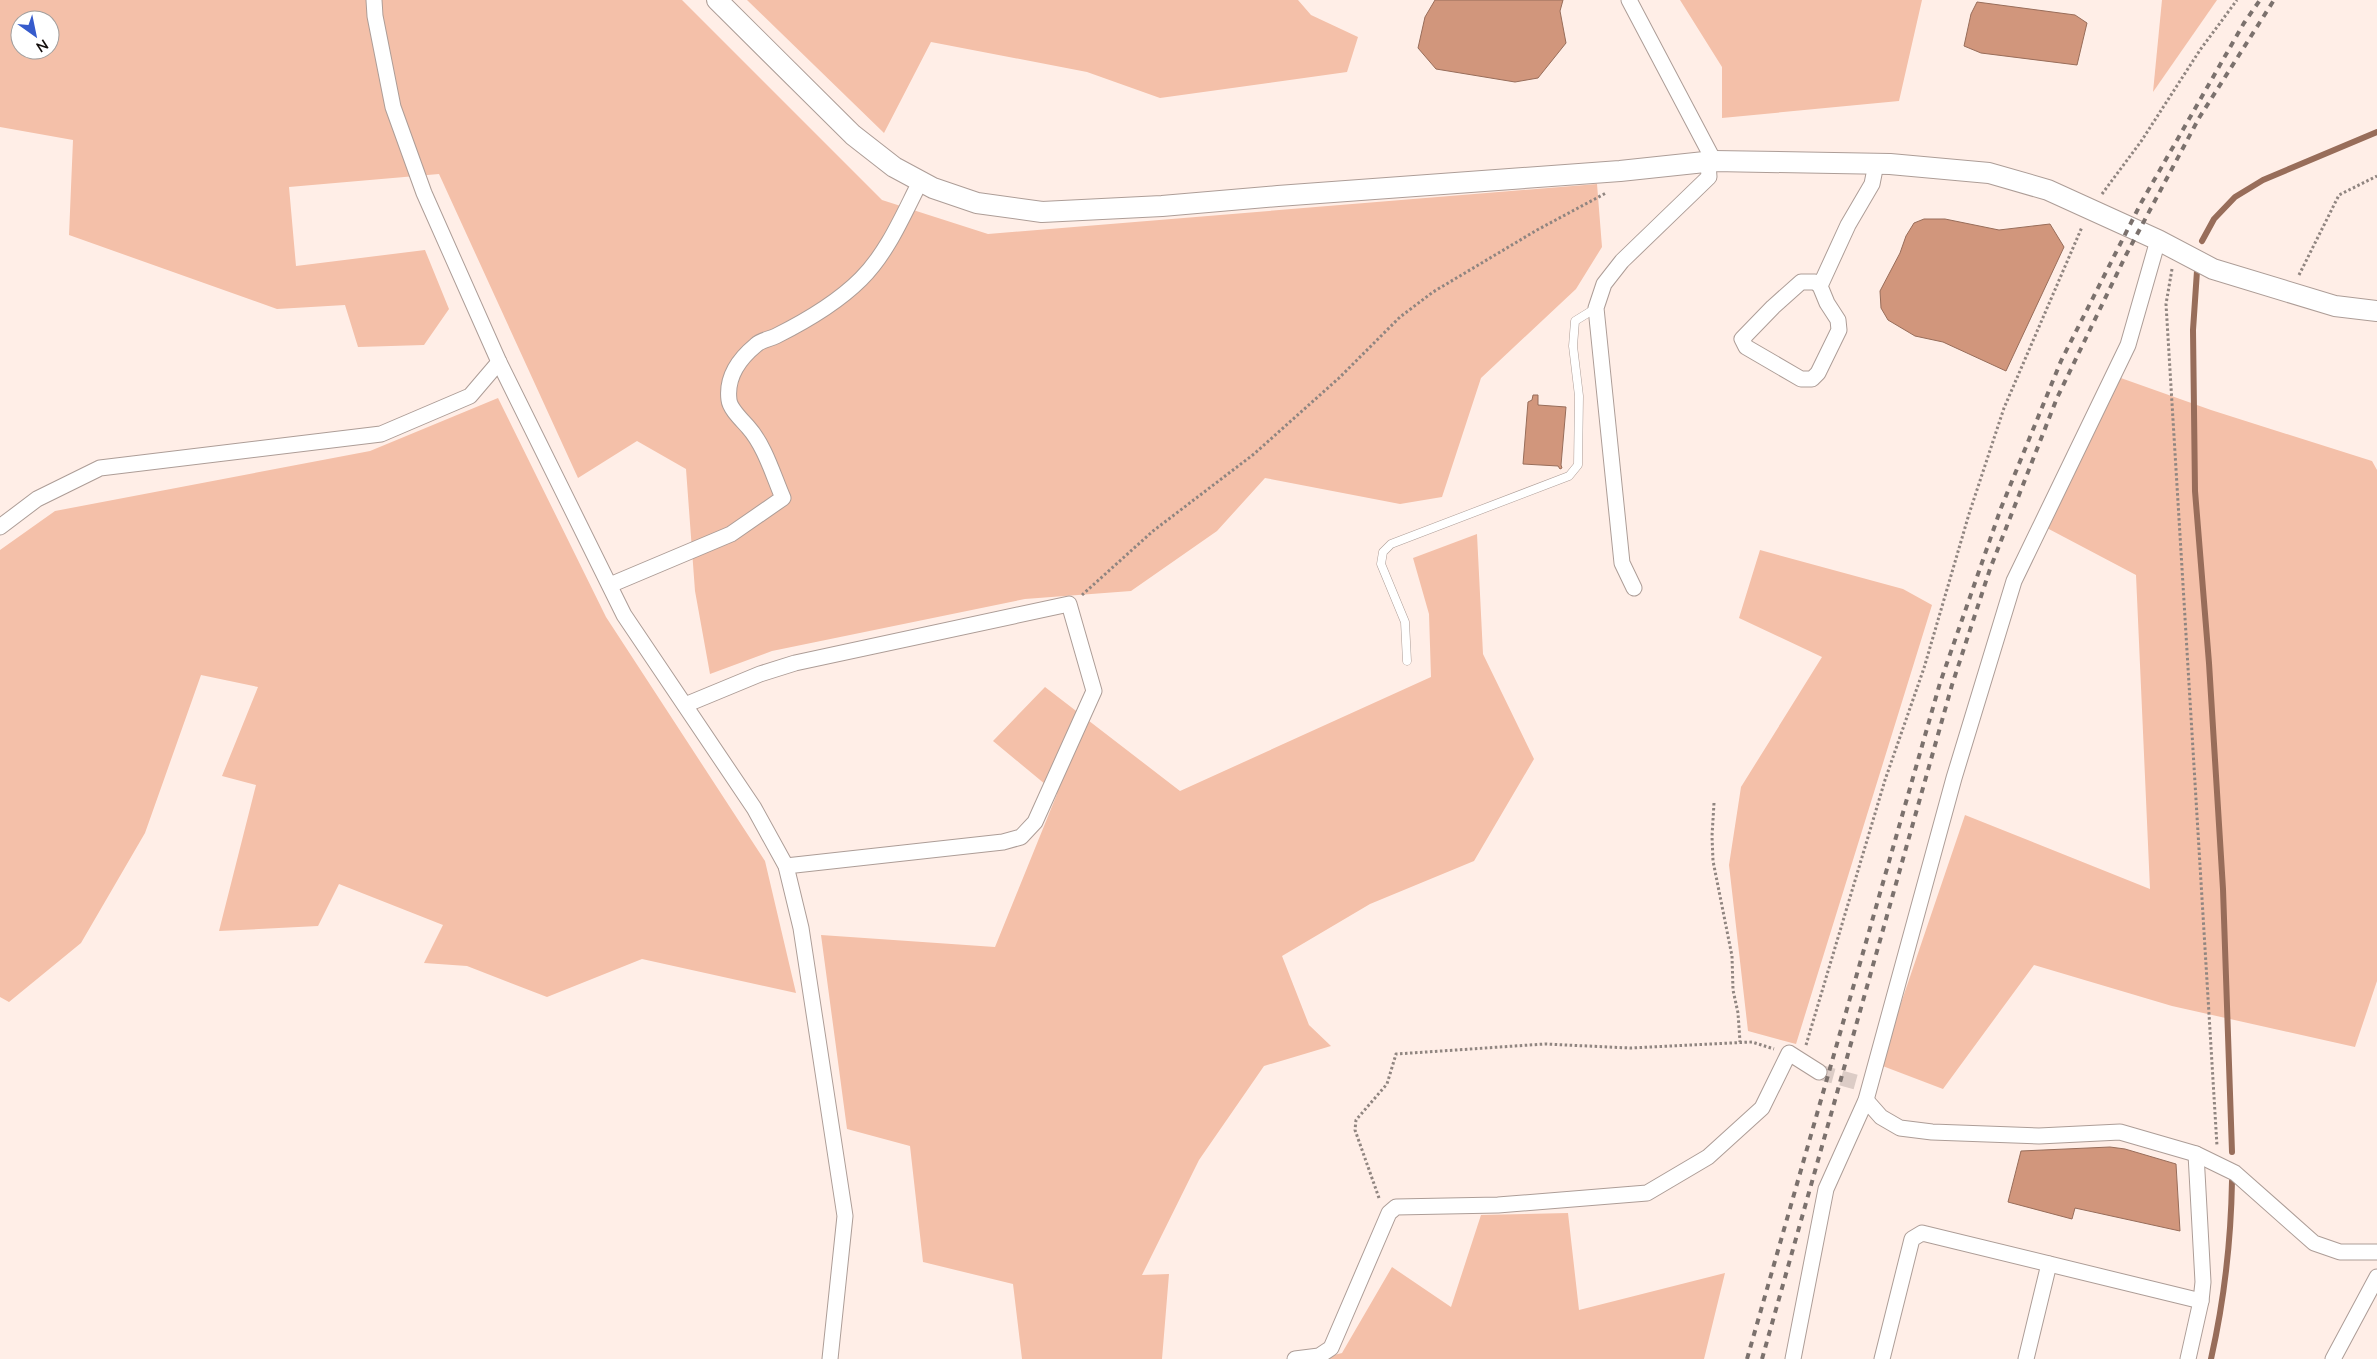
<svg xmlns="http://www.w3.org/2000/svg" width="2377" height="1359" viewBox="0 0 2377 1359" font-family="Lato,sans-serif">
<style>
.green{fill:#f4c0a9;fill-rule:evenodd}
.water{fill:#d1967c;stroke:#986d5a}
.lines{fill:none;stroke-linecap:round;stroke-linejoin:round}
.stream{stroke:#986d5a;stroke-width:6}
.minor-tunnel{stroke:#dcccc6;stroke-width:15;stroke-dasharray:15 8;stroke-linecap:butt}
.service-casing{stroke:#ad9d97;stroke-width:9}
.minor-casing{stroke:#ad9d97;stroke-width:17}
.tertiary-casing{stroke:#ad9d97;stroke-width:22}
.path{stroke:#908580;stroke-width:3;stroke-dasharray:2.5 2.5;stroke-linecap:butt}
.service{stroke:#fff;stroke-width:8}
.minor{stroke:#fff;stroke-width:15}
.tertiary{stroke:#fff;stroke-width:20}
.rail{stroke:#7b716d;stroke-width:4;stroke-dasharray:6 6;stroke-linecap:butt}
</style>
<rect width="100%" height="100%" fill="#ffeee7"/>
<g class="green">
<path d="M0,0h682l200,200 106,34 609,-50 5,63 -26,42 -95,89 -39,119 -42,7 -135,-26 -48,53 -86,60 -106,8 -253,52 -62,23 -15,-83 -9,-122 -49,-28 -59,37 -139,-304 -150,13 7,79 129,-16 24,59 -25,36 -66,2 -13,-42 -68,4 -208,-74 4,-95 -73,-13zM20,20h30v30h-30z"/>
<path d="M747,0h551l13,15 47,22 -11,35 -187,26 -73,-26 -156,-30 -47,91z"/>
<path d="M1680,0h242l-23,101 -177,17v-51z"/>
<path d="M2162,0h55l-64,92z"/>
<path d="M2118,377l93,33 161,51 5,9v511l-22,66 -183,-41 -138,-41 -91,124 -63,-24 85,-250 185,74 -14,-314 -91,-48z"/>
<path d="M498,398l108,219 159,244 31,132 -154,-34 -95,38 -80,-31 -43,-3 19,-38 -104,-41 -21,42 -99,5 37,-146 -34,-9 36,-89 -57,-12 -56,158 -64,110 -72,59 -9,-5v-447l55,-39 315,-60z"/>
<path d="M1477,534l6,120 51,105 -60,102 -104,43 -88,52 27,69 22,21 -67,20 -65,94 -57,115 27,-1 -7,85h-140l-9,-75 -90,-22 -13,-116 -63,-17 -26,-194 174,12 62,-153 -64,-53 52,-54 135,104 251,-114 -2,-63 -16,-56z"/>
<path d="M1760,550l143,39 29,16 -136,439 -48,-13 -19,-166 12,-78 81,-130 -83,-39z"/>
<path d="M1568,1213l11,97 146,-37 -21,86h-385l23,-6 50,-86 59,40 30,-92z"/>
</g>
<g class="water">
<path d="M1435,0h128l-3,11 6,32 -28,35 -23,4 -79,-13 -18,-21 7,-31z"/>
<path d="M1977,2l98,13 12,8 -10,42 -96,-12 -17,-7 7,-32z"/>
<path d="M1924,219h21l54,11 51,-6 14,23 -58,124 -63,-29 -28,-6 -27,-16 -7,-12 -1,-17 20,-38 6,-17 8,-13z"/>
<path d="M1533,395h5v10l28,2 -5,58 1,3 -2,1 -2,-3 -35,-2 5,-62 4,-2z"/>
<path d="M2110,1147l15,2 51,15 4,67 -105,-23 -3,11 -64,-17 13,-51z"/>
</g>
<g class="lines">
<g class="stream">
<path d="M2202,241l12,-22 21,-22 28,-17 114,-48"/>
<path d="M2197,271l-4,59 2,161 14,172 14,226 9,263"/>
<path d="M2211,1359c13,-58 20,-119 21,-178"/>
</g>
<path class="minor-tunnel" d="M1819,1072l51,14"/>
<g class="service-casing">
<path id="service" d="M1407,661l-2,-39 -24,-58 2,-12 8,-8 178,-68 9,-11 1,-69 -6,-50 2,-25 21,-13"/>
</g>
<g class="minor-casing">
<g id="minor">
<path d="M374,0l1,16 18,91 31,86 75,169 125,253 130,193 32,58 15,62 44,288 -15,143"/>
<path d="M1629,0l85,161"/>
<path d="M1820,286l-5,-4h-14l-28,25 -31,32 4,8 55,32h11l6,-6 21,-43 -1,-10 -11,-17 -7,-17 28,-61 24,-41 4,-20"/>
<path d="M0,527l37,-28 63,-31 281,-34 89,-38 29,-34"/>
<path d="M610,585l121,-51 52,-36c-10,-23 -18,-52 -35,-71 -6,-7 -18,-18 -19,-27 -3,-23 10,-41 27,-55 5,-5 14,-6 20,-9 30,-15 62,-34 85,-57 27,-27 42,-64 59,-97"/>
<path d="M1634,588l-12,-25 -26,-255 8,-24 18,-23 87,-84 -1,-15"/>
<path d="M685,705l75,-31 35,-11 274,-59 25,87 -59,131 -14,15 -18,5 -217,24"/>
<path d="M1866,1100l15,17 19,11 32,4 107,4 81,-4 76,22 39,19 79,70 26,9h37"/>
<path d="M1295,1359l24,-3 12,-8 58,-135 7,-6 102,-2 149,-12 61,-36 54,-49 27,-55 30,19"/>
<path d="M1793,1359l33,-170 40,-89 88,-322 60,-197 114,-236 30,-105"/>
<path d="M1882,1359l30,-120 10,-6 279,68"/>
<path d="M2026,1359l23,-95"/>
<path d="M2188,1359l13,-58 2,-19 -7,-128"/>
<path d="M2333,1359l44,-82"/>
</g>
</g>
<g class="tertiary-casing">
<path id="tertiary" d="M717,0l136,135 41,32 39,21 44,15 65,9 120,-6 116,-10 342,-25 94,-10 176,3 99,9 59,17 110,50 55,29 122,37 42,5"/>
</g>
<g class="path">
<path d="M2102,194l40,-54 58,-90 37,-50"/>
<path d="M2172,269l-6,35 51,842"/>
<path d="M2299,275l40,-80 38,-19"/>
<path d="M1082,595l71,-64 101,-77 85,-76 61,-61 33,-25 104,-62 69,-37"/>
<path d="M1714,803l-2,33 1,25 19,95 1,34 5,23 2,29"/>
<path d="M1806,1045l79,-265 39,-112 45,-154 35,-106 78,-181"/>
<path d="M1379,1198l-24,-68 1,-10 31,-36 9,-30 149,-10 85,4 122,-6 22,7"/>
</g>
<use href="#service" class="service"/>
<use href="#minor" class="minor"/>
<use href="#tertiary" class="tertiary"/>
<g class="rail">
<path d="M1747,1359l193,-676 61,-175 60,-147 80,-158 103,-180 16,-23"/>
<path d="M1762,1359l190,-674 38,-116 67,-171 69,-143 73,-137 75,-118"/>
</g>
</g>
<g transform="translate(35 35) rotate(147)"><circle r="24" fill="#ffffff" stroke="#a19f9e"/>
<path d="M0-4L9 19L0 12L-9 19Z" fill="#365bcc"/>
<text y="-8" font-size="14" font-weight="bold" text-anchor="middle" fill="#130e0c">N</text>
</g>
</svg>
